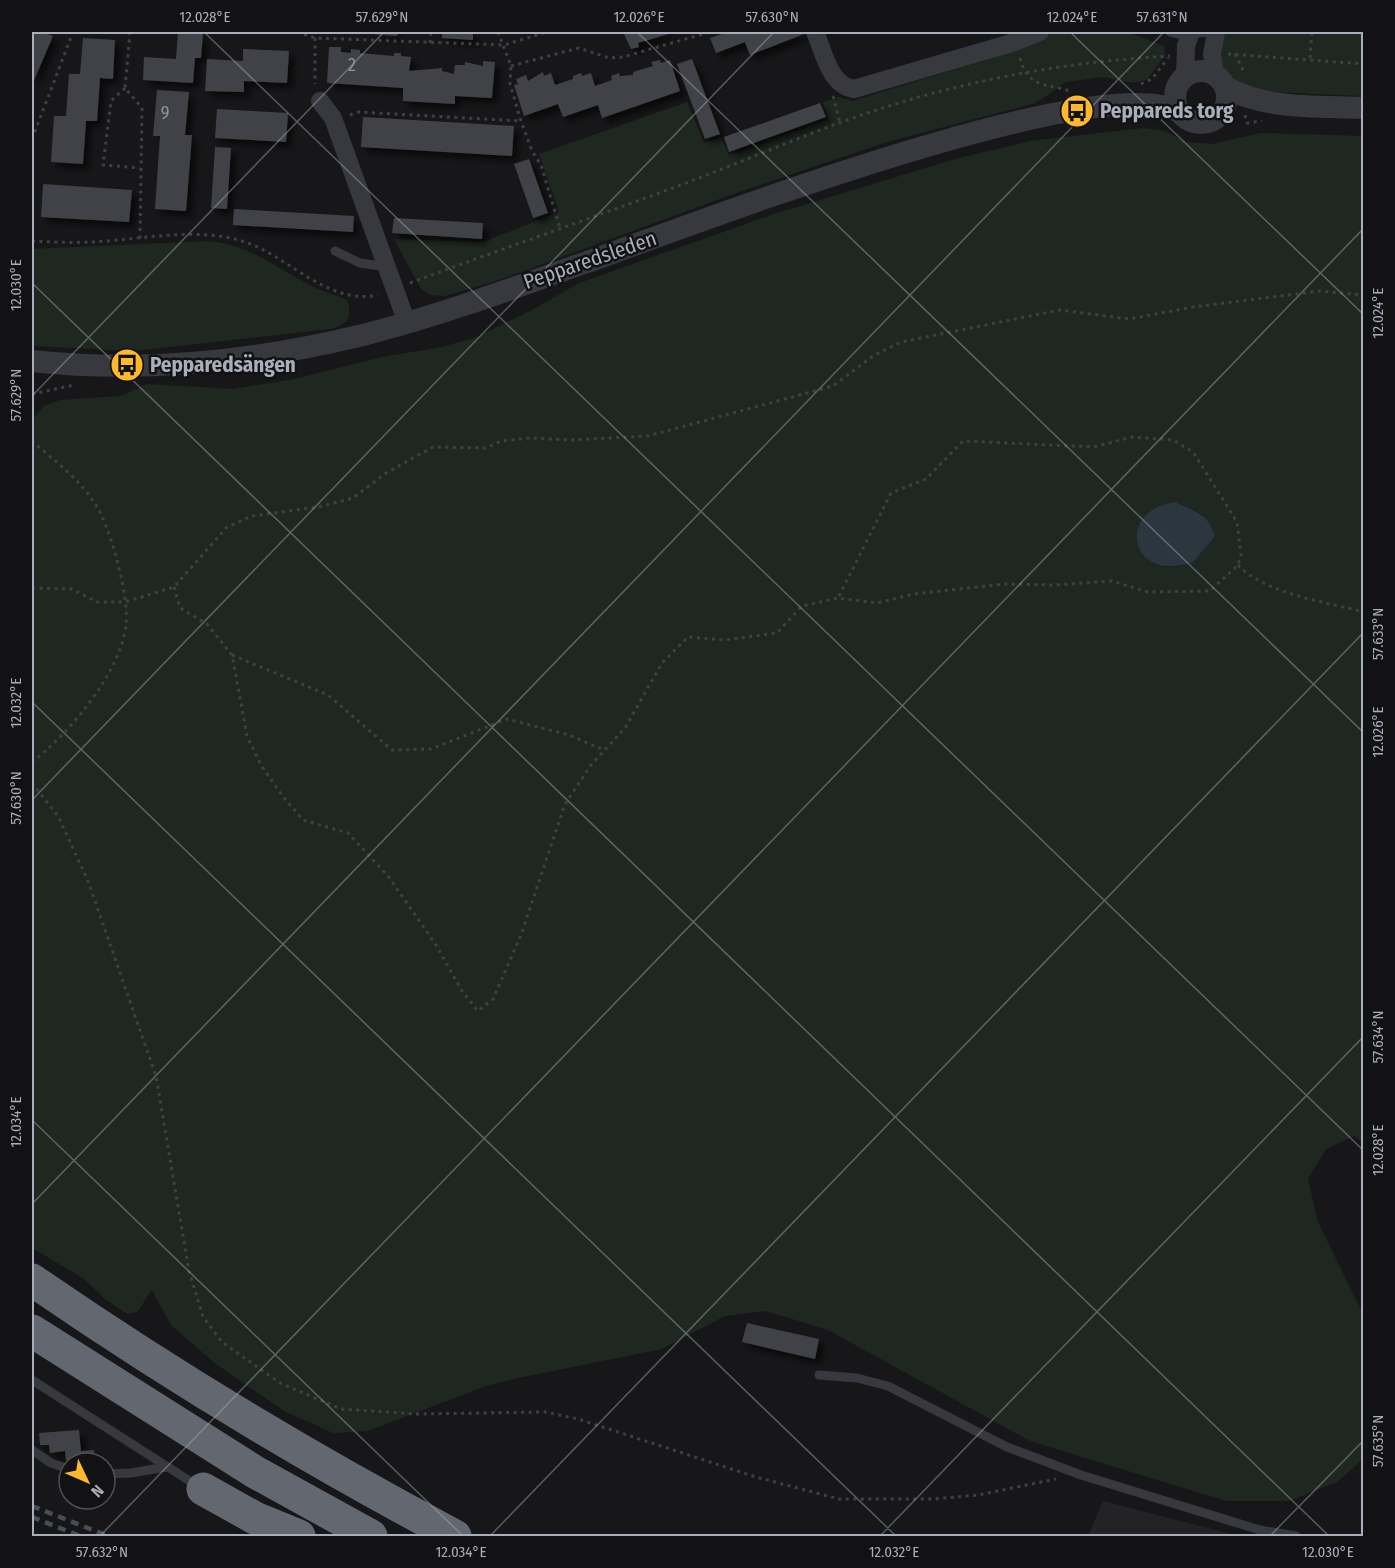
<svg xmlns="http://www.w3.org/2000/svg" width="1395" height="1568" viewBox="0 0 1395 1568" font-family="'Fira Sans Condensed',sans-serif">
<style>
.built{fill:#232326}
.green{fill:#1f2820;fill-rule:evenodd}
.water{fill:#2c363e}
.building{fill:#414246;filter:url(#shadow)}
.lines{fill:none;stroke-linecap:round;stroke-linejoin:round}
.path{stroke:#3e4046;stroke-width:3;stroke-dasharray:3 4.5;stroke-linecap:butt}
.service{stroke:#38393f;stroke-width:9}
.minor{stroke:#38393f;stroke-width:18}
.tertiary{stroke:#38393f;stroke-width:22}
.motorway{stroke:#636770;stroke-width:33}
.rail{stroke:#4b4d54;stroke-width:4.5;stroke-dasharray:8 6;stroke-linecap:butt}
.ticks{fill:none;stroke:#a8aeba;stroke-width:1.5;stroke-opacity:0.45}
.labels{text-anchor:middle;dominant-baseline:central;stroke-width:5;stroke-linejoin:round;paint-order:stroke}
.number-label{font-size:18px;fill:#8e939d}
.poi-label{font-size:21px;font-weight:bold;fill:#a8aeba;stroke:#121214;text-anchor:start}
.street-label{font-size:21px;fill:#a8aeba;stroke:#121214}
.neatline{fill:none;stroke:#a8aeba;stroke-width:2}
.ticks-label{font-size:15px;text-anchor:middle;fill:#a8aeba}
</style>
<defs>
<filter id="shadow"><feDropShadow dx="5.5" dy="5.5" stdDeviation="3" flood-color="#0009"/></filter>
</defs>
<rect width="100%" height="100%" fill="#171719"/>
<path class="built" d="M1103,1501l136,35h-151z"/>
<g class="green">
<path d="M1056,32h71l37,14 1,9 -18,25 -14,3 -30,-6 -37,5 -30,21 -149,39 -148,50 -237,87 -57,17 -15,-1 -9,-6 -27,-50 89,3 76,-30 -20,-58 148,-52 17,41 17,-6 8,18 99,-36 -5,-17 16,-5 13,4 147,-45z"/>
<path d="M1225,32h138v64l-113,-5 -25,-17 -5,-10v-26z"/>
<path d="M1143,128l22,3 22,11 25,2 49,-11 102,3v1006l-9,-6 -28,13 -18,30 10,43 45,92v145l-26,23 -48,19h-63l-196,-60 -202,-111 -62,-19 -41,5 -63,33 -144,29 -32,8 -118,45 -35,2 -49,-22 -68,-47 -45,-39 -19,-35 -15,22 -10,2 -22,-15 -22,-21 -51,-30v-828l12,-14 16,-6 60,-4 27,-12 85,5 63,-10 86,-22 56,-9 38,-10 57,-28 47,-27 192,-68 184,-56 75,-18zM1176,502l27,13 -21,51 -19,1z"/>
<path d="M208,241c46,4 69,29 108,47 10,5 21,7 31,12 6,18 0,25 -17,29l-197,22 -101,-5v-97z"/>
</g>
<path class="water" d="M1176,502c20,11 31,10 39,34l-22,26c-62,23 -80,-52 -17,-60z"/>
<g class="building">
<path d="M32,32h11l10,4 -21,49z"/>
<path d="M178,32l25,2 -2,24h-6l-2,25 -50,-3 1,-23 32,2z"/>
<path d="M374,32h24l-1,4 -24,-2z"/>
<path d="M442,32h31v8l-31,-2z"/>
<path d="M623,32h52l-37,11 1,4 -8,2z"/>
<path d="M728,32h75l1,2 -54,21 -5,-13 -29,11 -6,-15z"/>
<path d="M83,38l32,2 -2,39 -13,-1 -3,43h-11l-3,43 -32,-2 3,-46h12l3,-42h11z"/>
<path d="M329,47h12v5l10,1v-4l9,1v3l34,3v-3h7v3l10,1 -2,14 33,-3v3l12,3 1,-9h10v-3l18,4v-5l12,1 -3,36 -37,-2v8l-52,-3v-13l-76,-5z"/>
<path d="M243,49l46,2 -2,32 -43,-2v11l-39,-1 2,-32 36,2z"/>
<path d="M692,59l28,75 -15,5 -28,-75z"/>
<path d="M660,60l1,3 9,-3 10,31 -78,27 -4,-13 -35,12 -5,-13 -34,12 -10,-31 4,-1 -2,-5 10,-4 2,6 15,-9 1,4 7,-3 4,12 18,-6v-3l8,-3 1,3 9,-3 4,13 17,-6 -1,-4 8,-3 1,3 13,-1v-3l20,-6 -2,-4z"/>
<path d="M157,90l32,2 -4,43h7l-6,76 -31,-2 5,-73h-7z"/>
<path d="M820,103l6,14 -97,35 -5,-15z"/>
<path d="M217,109l71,4 -2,29 -71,-4z"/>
<path d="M363,117l151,9 -2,30 -151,-9z"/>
<path d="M215,147l16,1 -4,61 -16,-1z"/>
<path d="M529,159l19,54 -15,5 -19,-54z"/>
<path d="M43,184l89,6 -3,32 -88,-5z"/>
<path d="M234,209l120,7 -1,16 -120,-7z"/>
<path d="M394,218l89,5 -1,16 -90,-6z"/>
<path d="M747,1323l72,16 -4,20 -73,-17z"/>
<path d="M79,1430l2,21 13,-1 1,13 -29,-3 -1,-9 -15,2 -1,-8h-9l-1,-12z"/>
</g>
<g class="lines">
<g class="path">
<path d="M130,32l-5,56 17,20 -2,131"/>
<path d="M297,32l18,6 189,7 43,-13"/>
<path d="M498,32l13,34 -1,18 11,37 11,30 9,14 19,63"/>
<path d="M315,38v46"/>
<path d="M430,43l1,-11"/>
<path d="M1228,54l136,10"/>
<path d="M1235,54l10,20"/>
<path d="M1020,58c8,30 24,25 50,33"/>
<path d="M1310,58l2,-26"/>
<path d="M511,66l68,-18 30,10 14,-1 87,-25"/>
<path d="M1141,84l11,-5 16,-21"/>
<path d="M125,88l-14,13 -8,64 37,3"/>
<path d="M833,96l7,27"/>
<path d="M350,115l9,-3 162,9"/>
<path d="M1245,115l2,8 15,-2"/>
<path d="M32,139l41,-107"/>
<path d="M32,241c19,1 39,2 59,1 49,-2 106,-16 154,0 43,14 84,64 133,53"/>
<path d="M410,283c89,-33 179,-64 268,-97 54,-20 107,-43 161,-63 106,-39 218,-61 331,-67"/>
<path d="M32,394l42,-9"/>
<path d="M32,441c24,21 54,43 69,73 12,26 28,82 25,111 -5,47 -58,110 -94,137"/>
<path d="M1238,565c28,29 87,37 126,47"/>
<path d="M174,587l6,21 27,16 25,31 15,81 14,29 23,33 19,22 45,13 40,43 48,69 26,46 16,20 15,-12 28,-64 44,-131 26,-39 34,-37 37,-65 26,-26 36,3 53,-7 25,-27 36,-8 39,5 37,-9 90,-10 51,1 57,-4 36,11 62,-1 28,-26 3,-10 -4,-33 -44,-70 -20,-12 -41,-3 -39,10 -130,-6 -37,38 -35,14 -53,105"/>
<path d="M32,588l40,1 25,13h28l49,-15 53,-60 25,-11 66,-9 35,-9 33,-25 47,-26 52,1 17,-7 28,-3 41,2 77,-4 185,-50 40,-30 28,-14 159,-32 69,9 64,-12 127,-16 44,4"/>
<path d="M232,655l96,40 64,55 39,-1 76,-30 62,16 35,15"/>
<path d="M32,783l26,33 30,65 68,195 33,195 14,46 19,25 58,41 61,26 76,5 128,-2 33,7 178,58 83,22h94l45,-4 78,-16"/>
</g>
<g class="service">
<path d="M1170,32l7,2 39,-2"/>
<path d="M335,251l25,12 27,4"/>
<path d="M819,1375l38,3 31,8 119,61 74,28 179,55 36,6"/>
<path d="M32,1380l167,107"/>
<path d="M32,1450l19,13 18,6"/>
<path d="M105,1474l26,-1 35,-6"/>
</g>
<g class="minor">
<path d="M815,32c9,20 14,53 39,57l161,-47 25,-10"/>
<path d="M1215,75l-3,-21 4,-22"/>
<path d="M1185,76l1,-30 5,-14"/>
<path d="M320,101l13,17 74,205"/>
</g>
<g class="tertiary">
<circle cx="1201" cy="97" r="26"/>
<path d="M1225,87c42,23 92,19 139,21"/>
<path d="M32,361c109,12 224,0 331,-26 75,-19 148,-46 221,-72 97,-34 517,-197 595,-151"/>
</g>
<g class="motorway">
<path d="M32,1280c135,93 277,179 423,256"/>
<path d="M32,1331l223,141 116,64"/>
<path d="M203,1489l52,29 44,18"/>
</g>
<g class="rail">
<path d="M32,1506l76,30"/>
<path d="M32,1517l48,19"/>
</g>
</g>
<path class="ticks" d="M204,32l1160,1119M637,32l727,701M1070,32l294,283M32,283l1297,1253M32,396l352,-364M32,702l864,834M32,800l742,-768M32,1120l431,416M32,1204l1132,-1172M100,1536l1264,-1308M490,1536l874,-904M880,1536l484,-500M1270,1536l94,-96"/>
<defs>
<g id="bus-disc" transform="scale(1.725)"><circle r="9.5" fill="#feb82b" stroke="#121214"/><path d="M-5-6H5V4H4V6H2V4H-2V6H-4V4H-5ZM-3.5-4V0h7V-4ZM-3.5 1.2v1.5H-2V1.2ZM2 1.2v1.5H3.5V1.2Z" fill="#111"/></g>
</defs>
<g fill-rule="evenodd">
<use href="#bus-disc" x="1077" y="111"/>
<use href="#bus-disc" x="127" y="365"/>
</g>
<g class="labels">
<g class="number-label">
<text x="352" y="65">2</text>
<text x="165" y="113">9</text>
</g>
<g class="poi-label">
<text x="1100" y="111">Peppareds torg</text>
<text x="150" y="365">Pepparedsängen</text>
</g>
<g class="street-label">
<text transform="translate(590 260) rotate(-19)">Pepparedsleden</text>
</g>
</g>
<rect width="1395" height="1568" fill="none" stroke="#121214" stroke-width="66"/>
<g transform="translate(87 1481) rotate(134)"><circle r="28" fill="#121214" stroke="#4e5056" stroke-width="1.5"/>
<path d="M0-4.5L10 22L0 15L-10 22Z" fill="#feb82b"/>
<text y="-9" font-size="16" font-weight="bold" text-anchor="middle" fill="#a8aeba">N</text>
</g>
<rect x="33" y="33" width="1329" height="1502" class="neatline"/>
<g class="ticks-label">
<text x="205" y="22">12.028°E</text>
<text x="382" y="22">57.629°N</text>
<text x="639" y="22">12.026°E</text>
<text x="772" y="22">57.630°N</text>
<text x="1072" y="22">12.024°E</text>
<text x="1162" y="22">57.631°N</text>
<text transform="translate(16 285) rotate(-90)" y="5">12.030°E</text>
<text transform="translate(1378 313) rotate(-90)" y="5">12.024°E</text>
<text transform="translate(16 395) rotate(-90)" y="5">57.629°N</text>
<text transform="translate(1378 634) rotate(-90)" y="5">57.633°N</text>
<text transform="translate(16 703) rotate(-90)" y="5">12.032°E</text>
<text transform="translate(1378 732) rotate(-90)" y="5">12.026°E</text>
<text transform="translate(16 798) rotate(-90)" y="5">57.630°N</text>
<text transform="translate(1378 1037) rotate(-90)" y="5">57.634°N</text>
<text transform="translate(16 1122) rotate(-90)" y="5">12.034°E</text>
<text transform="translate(1378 1150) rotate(-90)" y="5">12.028°E</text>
<text transform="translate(1378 1441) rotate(-90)" y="5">57.635°N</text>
<text x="102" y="1557">57.632°N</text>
<text x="461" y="1557">12.034°E</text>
<text x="894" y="1557">12.032°E</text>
<text x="1328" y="1557">12.030°E</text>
</g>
</svg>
